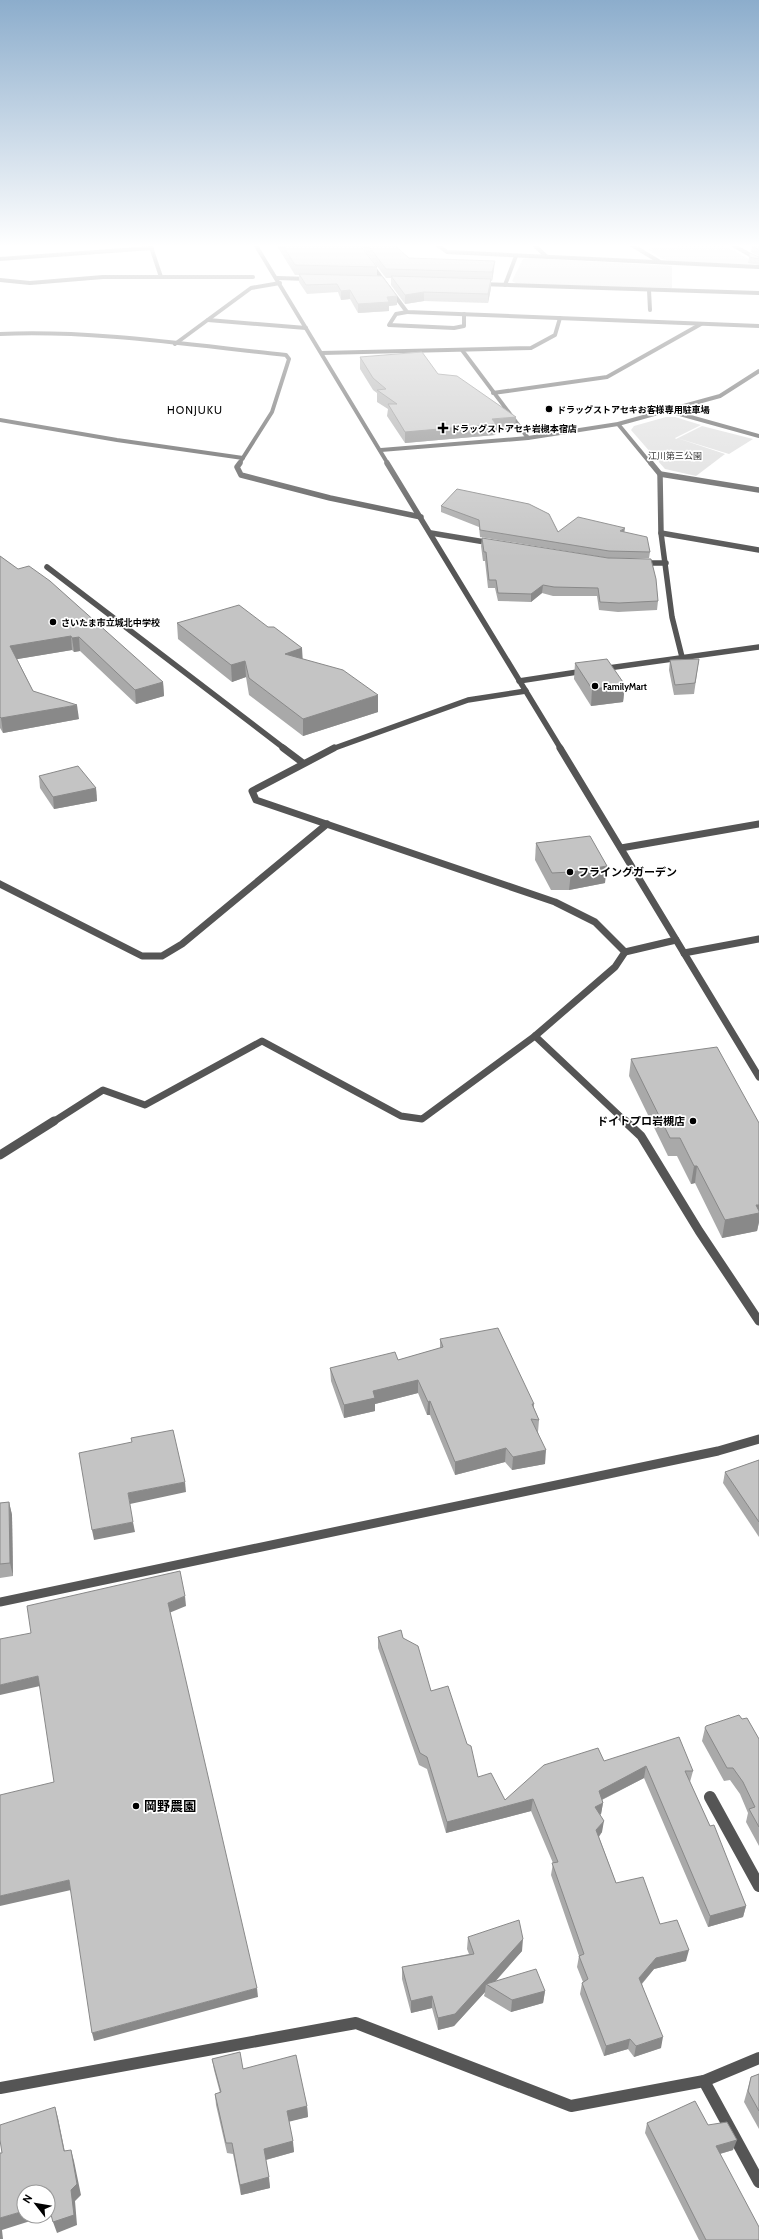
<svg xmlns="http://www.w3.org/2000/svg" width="759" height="2240" viewBox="0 0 759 2240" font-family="Cabin,'Noto Sans JP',sans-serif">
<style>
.green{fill:#dcdcdc}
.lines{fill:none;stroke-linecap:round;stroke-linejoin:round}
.minor-far4{stroke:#555;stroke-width:4}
.minor-far3{stroke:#555;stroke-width:5.5}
.minor-far2{stroke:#555;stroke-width:7}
.minor-far1{stroke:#555;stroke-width:9}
.minor{stroke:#555;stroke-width:12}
.tertiary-far3{stroke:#555;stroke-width:4}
.tertiary-far2{stroke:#555;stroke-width:5.5}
.tertiary-far1{stroke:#555;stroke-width:7}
.tertiary{stroke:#555;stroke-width:9}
.wall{fill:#a9a9a9}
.shaded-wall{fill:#898989}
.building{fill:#c4c4c4;stroke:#898989}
.poi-dot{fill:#000;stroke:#fff;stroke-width:1.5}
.labels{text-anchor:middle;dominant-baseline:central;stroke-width:3.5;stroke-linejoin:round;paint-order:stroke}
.far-poi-label{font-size:9px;font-weight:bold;fill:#000;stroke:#fff;text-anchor:start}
.far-park-label{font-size:9px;fill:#333;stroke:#fff}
.far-quarter-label{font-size:11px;letter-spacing:1px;fill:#000;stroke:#fff}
.poi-label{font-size:11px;font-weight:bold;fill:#000;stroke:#fff;text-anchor:start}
.near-poi-label{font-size:13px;font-weight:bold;fill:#000;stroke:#fff;text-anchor:start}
</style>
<rect width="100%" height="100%" fill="#fff"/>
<g class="green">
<path d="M698,244h25l32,19 -2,2 -82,-4 -9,-2 -14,-10z"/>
<path d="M529,258l143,8v22l-155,-4 -5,-3 11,-22z"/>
<path d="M666,417h9l26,8 -26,13 1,1 26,-13 51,13 -24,15 -52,-16 48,16 -29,22 -31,-7 -34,-39 3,-4z"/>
</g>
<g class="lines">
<g class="minor-far4">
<path d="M150,244l11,33"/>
<path d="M436,244l11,8 312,15"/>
<path d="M533,244l14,13"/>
<path d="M630,244l30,18"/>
<path d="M0,259l152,-11"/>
<path d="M371,264l36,48 352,14"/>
<path d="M0,280l30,3 73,-6h150"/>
<path d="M505,285l11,-29"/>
<path d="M649,290l1,20"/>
<path d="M407,312l-11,2 -7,11 65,3 10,-2v-12"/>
<path d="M208,320l98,8"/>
<path d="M0,334c95,-4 191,11 286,21l3,4 -17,53 -33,52"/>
<path d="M175,344l76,-56 29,-5"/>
<path d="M462,350l66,88"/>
<path d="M322,353l209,-5 24,-13 5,-17"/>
<path d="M493,393l114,-16 94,-53"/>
<path d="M669,411l90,25"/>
<path d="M0,420l117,20 126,18"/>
<path d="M618,424l33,40"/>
</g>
<g class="minor-far3">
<path d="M240,463l-3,4 4,8 89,23 91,19"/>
<path d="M651,463l9,11 1,59 11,84 10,40"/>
<path d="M660,474l99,16"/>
<path d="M431,533l60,10"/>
<path d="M661,533l98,17"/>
<path d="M643,563h23"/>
<path d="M47,567l238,182"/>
<path d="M601,669l158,-22"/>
<path d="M519,681l65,-10"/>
<path d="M332,749l136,-49 58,-9"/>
</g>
<g class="minor-far2">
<path d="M283,748l20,15"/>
<path d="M621,848l138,-24"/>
<path d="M0,884l142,72h20l20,-12 145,-120"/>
<path d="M625,952l51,-12"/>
<path d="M535,1036l91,86"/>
<path d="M53,1122l50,-32 42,15 117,-64 139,75 21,3 113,-83 80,-69 10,-15 -30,-30 -40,-20 -299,-102 -4,-9 82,-43"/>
</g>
<g class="minor-far1">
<path d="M625,1121l16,15 58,95 60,90"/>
<path d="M0,1155l54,-34"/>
</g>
<g class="minor">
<path d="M710,1797l49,89"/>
<path d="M704,2081l55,101"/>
<path d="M0,2088l356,-65 215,83 133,-25 55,-23"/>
</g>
<g class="tertiary-far3">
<path d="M255,244l133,220"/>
<path d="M731,244l28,16"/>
<path d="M277,278l33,1"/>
<path d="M480,284l279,9"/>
<path d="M381,450l147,-12 90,-14 102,-28 39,-25"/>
</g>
<path class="tertiary-far2" d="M387,463l174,286"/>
<g class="tertiary-far1">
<path d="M560,748l199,329"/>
<path d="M684,953l75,-14"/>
</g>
<path class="tertiary" d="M0,1602l718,-151 41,-12"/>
</g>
<g class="wall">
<path d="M277,244h82l18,23v9l20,20v9l-8,1v5l-31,2 -8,-14 -9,1 -3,-8 -31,2 -8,-12v-7h-4l-18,-29z"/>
<path d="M360,244h33l16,14 85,11 -2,12h-1v7l-3,15 -64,-2 -19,3 -14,-19v-7h-5z"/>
<path d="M750,244h9v12l-8,-4 1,-7z"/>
<path d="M749,257h10v8l-11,-2z"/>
<path d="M360,357l78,17 77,55 -19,2 -1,4 -90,8 -18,-27 1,-7 -11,-7v-9l-4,-3 -13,-21z"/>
<path d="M441,506l117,26h66l26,20 -1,6h-41l-128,-21 -1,-10 -38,-15z"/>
<path d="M482,538l176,63 -1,9 -39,2 -19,-2 -2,-14h-44l-11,-3 -11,9 -33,-1 -3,-13h-7l-3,-27h-2l-2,-15z"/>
<path d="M0,556l163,126 1,14 -28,8 -56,-53 -6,1 -2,-2 -55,9 16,32 46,28 -76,14 -3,-5z"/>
<path d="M177,623l91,4 34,21v11l76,53 -75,24 -54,-41 -3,-18 -14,5 -54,-43z"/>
<path d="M699,659l-5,35 -20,1 -5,-25 1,-10z"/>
<path d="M575,663l50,22 -2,17 -32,4 -17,-27z"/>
<path d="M39,776l57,12 1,13 -43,8 -14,-21z"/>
<path d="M536,843l69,40 -36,7h-18l-16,-30z"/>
<path d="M631,1059l128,64v99l-2,9 -35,7 -27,-55 -4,1 -14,-28h-9l-39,-80z"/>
<path d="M440,1339l94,65v4l5,12 -1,12 7,32 -33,6 -7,-8 -50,13 -25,-60h-3l-9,-22 -43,11v7l-31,7 -13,-37 -1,-13 68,-8 42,-12z"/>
<path d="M759,1460v77l-36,-54 2,-11z"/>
<path d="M9,1502l3,13 1,61 -13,2v-75z"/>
<path d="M378,1637l25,1 75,139 27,23 99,-39 89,10 -3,11 56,124 -3,11 -35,10 -64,-149 -42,22 1,3 -2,11 -1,1 2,17 -3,5 17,46 44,41 26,37 -32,8 -12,15 19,64 -27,9 -6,-8 -24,7 -24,-62 2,-11 1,-1 -6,-15 2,-11 -28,-81 2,-12 -22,-52 -85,22 -19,-64 -8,-4 -41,-117z"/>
<path d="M705,1728l54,11v107l-13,-24 2,-9 -8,-19 -10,-14 -6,1 -22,-40z"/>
<path d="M468,1937l54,14 -27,31 50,9 -2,12 -32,9 -27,-16 1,-4 -31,34 -16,4 -6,-22 -21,5 -9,-34v-12l67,-13 -2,-5z"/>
<path d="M212,2059l31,10 64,37 1,11 -19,4 5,31 -28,8 4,28 -29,7 -8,-41 -6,-1 -11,-48 -1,-11 5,-1 -6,-23z"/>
<path d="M759,2074v55l-15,-27 7,-25z"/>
<path d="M647,2123l61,2 25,25 -13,4 39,86h-60l-54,-107z"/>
</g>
<g class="shaded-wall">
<path d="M495,261l-1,8 -2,12v-9z"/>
<path d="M491,279v9l-3,15v-9z"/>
<path d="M350,290v9l-9,1v-9z"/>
<path d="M424,292v9l-19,3v-9z"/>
<path d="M397,296v9l-8,1v5l-31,2v-9l29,-7z"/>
<path d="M516,417l-1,12 -19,2 -1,4 -90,8v-11l87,-13z"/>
<path d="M625,528l-1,6 -4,-3z"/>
<path d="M543,585l-1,8 -11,9v-8z"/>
<path d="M71,636l1,14 -60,10 -2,-14z"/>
<path d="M79,637l1,14 -6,1 -2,-14z"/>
<path d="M302,648l1,16 -18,-10z"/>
<path d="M245,661l1,16 -14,5 -1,-17z"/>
<path d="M163,682l1,14 -28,8 -1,-14z"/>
<path d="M625,685l-2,17 -32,4 1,-17z"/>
<path d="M378,695v17l-75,24v-17z"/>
<path d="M77,705l2,14 -76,14 -2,-15z"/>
<path d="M96,788l1,13 -43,8 -1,-12z"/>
<path d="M607,866l-2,17 -36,7 2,-18z"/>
<path d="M694,1166h3l-2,17 -4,1z"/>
<path d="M756,1205h3v17l-2,9 -35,7 3,-18z"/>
<path d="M418,1380v13l-43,11v7l-31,7v-13l29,-14z"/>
<path d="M430,1401v14h-3l1,-13z"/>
<path d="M506,1448l-1,14 -50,13v-13z"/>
<path d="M546,1450l-1,14 -33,6 1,-13z"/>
<path d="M185,1482l1,10 -56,12 -2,-11z"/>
<path d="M9,1502l3,13 1,61 -3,-13z"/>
<path d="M133,1522l2,10 -41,8 -2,-10z"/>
<path d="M185,1596l1,10 -17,7 -1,-10z"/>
<path d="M38,1676l2,10 -40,9v-10z"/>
<path d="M646,1766l-2,12 -47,24 2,-11z"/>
<path d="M533,1799l-2,12 -85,22 1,-11z"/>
<path d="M603,1803l-2,11 -8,4 2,-11z"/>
<path d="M604,1821l-2,11 -8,10 2,-12z"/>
<path d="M69,1880l2,10 -71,16v-10z"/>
<path d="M746,1906l-3,11 -35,10 2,-11z"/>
<path d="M523,1939l-1,12 -32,36 -4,-3 -1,8 -31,34 -16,4v-12z"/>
<path d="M689,1950l-3,11 -32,8 -17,20 2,-11 17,-20z"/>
<path d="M257,1988l1,9 -164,44 -2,-8z"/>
<path d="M545,1991l-2,12 -32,9 1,-12z"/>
<path d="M432,1996v12l-21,5v-12z"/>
<path d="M663,2037l-2,11 -27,9 2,-11z"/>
<path d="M630,2039l-2,10 -24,7 2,-10z"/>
<path d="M307,2106l1,11 -20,5 -1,-11z"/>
<path d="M55,2107l3,11 9,44 -3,-11z"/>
<path d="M737,2140l-4,10 -21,6 4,-10z"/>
<path d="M293,2141l1,11 -29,8 -1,-11z"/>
<path d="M71,2150l3,11 7,34 -6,6 2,24 -20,8 -4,-11 18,-32z"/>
<path d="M269,2177l1,11 -29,7 -1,-10z"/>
<path d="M48,2204l4,10 -4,1z"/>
<path d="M24,2211v5h22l-44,14 1,9h-3v-21z"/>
</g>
<g class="building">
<path d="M282,244h77l18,23 -82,-2z"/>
<path d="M367,244h26l16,14 86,3 -3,11 -106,-3z"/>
<path d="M752,244h7v6l-7,-4z"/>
<path d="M750,253l9,4v2l-10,-2z"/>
<path d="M299,274l83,2 15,20 -10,1 2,5 -31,2 -8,-14 -9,1 -4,-7 -31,1z"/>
<path d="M391,276l100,3 -3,15 -64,-2 -19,3z"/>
<path d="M422,352l16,22 19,2 59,41 -24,2 4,5 -91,8 -17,-28h9l-20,-14 9,-1 -13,-11 -13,-21z"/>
<path d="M457,489l72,15 20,10 9,18 20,-15 47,11 -5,3 27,6 3,15 -41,-1 -129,-21 -1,-10 -38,-14z"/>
<path d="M482,538l126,20 43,1 5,20 2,22 -39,2 -19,-1 -2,-14 -44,-1 -11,-2 -12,9 -33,-1 -2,-13h-7l-3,-28h-2z"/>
<path d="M0,556l18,13 11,-3 21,15 113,101 -28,8 -56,-53 -7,1 -1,-2 -61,10 23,45 44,14 -76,13 -1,-1z"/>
<path d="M239,605l29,22h6l28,21 -17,6 58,16 35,25 -75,24 -54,-41 -4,-17 -14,4 -54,-42z"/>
<path d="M607,659l18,26 -33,4 -17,-26z"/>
<path d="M699,659l-4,24 -20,2 -5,-25z"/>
<path d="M78,766l18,22 -43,9 -14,-21z"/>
<path d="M590,836l17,30 -36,6 -19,1 -16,-30z"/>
<path d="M717,1047l42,76v82h-3l3,6v2l-34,7 -28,-54h-3l-14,-28h-10l-39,-79z"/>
<path d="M498,1328l36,76h-2l7,16 -8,-1 15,31 -33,7 -7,-9 -51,14 -25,-61 -2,1 -10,-22 -45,11 2,7 -31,7 -14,-37 65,-16 3,8 45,-13 -3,-8z"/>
<path d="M173,1430l12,52 -57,11 5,29 -41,8 -13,-77 53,-11 -1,-4z"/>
<path d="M759,1460v62l-34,-50z"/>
<path d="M9,1502l1,61 -10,1v-61z"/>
<path d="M180,1571l5,25 -17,7 89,385 -165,45 -23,-153 -69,16v-101l54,-13 -16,-106 -38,9v-46l31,-6 -4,-27z"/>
<path d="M401,1630l2,8 15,8 13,45 17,-5 19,58 4,2 7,31 13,-4 14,27 39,-35 54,-17 6,13 75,-24 14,34h-8l25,55 4,-1 32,81 -36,10 -64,-150 -47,25 4,12 -8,4 9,14 -8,9 20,53 27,-6 17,47 17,-4 12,30 -33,8 -17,20 24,59 -27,9 -6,-7 -24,7 -24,-63 6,-4 -9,-23 5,-2 -32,-91 6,-1 -25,-63 -86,23 -20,-65 -7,-4 -42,-116z"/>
<path d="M739,1715l3,4 5,-1 12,21v88l-10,-18 6,-2 -12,-25 -10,-14h-6l-22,-40 1,-2z"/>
<path d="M519,1920l4,19 -68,75 -17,4 -6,-22 -21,5 -9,-34 72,-13 -6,-17z"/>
<path d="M536,1969l9,22 -33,9 -26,-16z"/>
<path d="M240,2052l3,17 53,-14 11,51 -20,5 6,30 -29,8 5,28 -29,8 -8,-42h-6l-11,-49 6,-2 -9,-33z"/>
<path d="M759,2074v37l-11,-20 3,-14z"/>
<path d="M695,2101l13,24 19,-3 10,18 -21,6 43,81v13h-53l-59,-117z"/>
<path d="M55,2107l9,44 7,-1 6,34 -6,6 3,25 -21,7 -5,-18v-12h-24v19l-24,7v-65h2l-2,-13v-15z"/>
</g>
<linearGradient id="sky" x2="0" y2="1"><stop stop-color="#8cadcc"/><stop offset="0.44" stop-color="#fff"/><stop offset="1" stop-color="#fff" stop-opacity="0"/></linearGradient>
<rect width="759" height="558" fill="url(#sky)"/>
<g class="poi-dot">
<circle cx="549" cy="409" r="4"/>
<path d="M441 422h4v4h4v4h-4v4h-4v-4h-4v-4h4z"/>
<circle cx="53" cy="622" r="4"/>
<circle cx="595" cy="686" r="4"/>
<circle cx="570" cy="872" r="4"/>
<circle cx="693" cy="1121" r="4"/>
<circle cx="136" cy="1806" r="4"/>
</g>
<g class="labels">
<g class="far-poi-label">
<text x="557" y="409">ドラッグストアセキお客様専用駐車場</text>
<text x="451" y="428">ドラッグストアセキ岩槻本宿店</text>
<text x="61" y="622">さいたま市立城北中学校</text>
<text x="603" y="686">FamilyMart</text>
</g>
<g class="far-park-label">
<text x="675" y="455">江川第三公園</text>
</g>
<g class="far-quarter-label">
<text x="195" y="410">HONJUKU</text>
</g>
<g class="poi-label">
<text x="578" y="872">フライングガーデン</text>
<text x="685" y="1121" text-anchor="end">ドイトプロ岩槻店</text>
</g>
<g class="near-poi-label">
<text x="144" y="1806">岡野農園</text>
</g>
</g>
<g transform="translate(36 2204) rotate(301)"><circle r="19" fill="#ffffff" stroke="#999999"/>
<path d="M0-3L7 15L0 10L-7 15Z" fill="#000000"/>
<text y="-6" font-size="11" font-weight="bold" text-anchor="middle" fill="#000000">N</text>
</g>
</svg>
